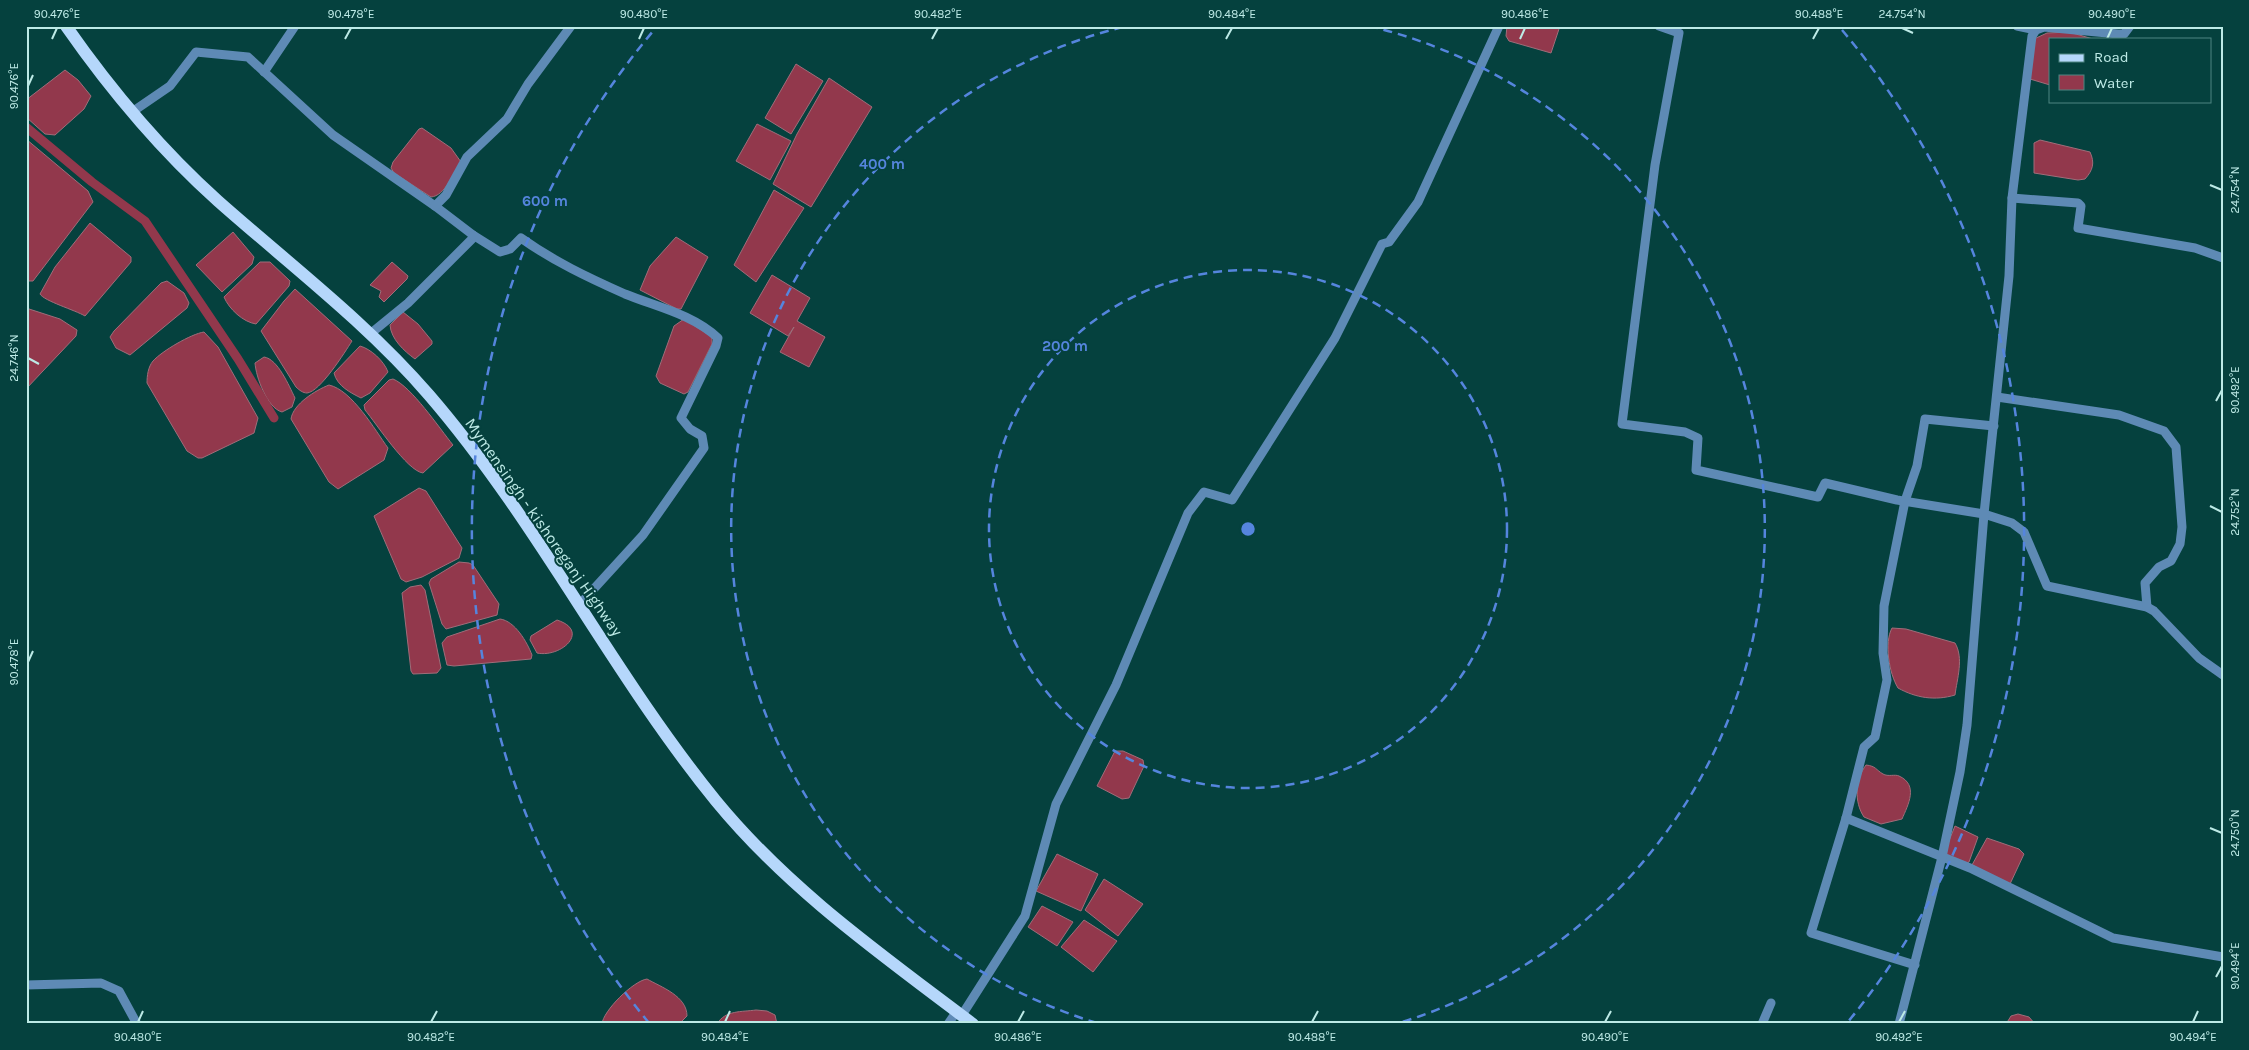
<svg xmlns="http://www.w3.org/2000/svg" width="2249" height="1050" viewBox="0 0 2249 1050" font-family="Karla,sans-serif">
<style>
.water{fill:#92384c;stroke:#9f6d7a}
.lines{fill:none;stroke-linecap:round;stroke-linejoin:round}
.canal{stroke:#92384c;stroke-width:9}
.street{stroke:#5e8ab5;stroke-width:9}
.primary{stroke:#b5d7fb;stroke-width:12}
.ticks{fill:none;stroke:#bdeae6;stroke-width:2}
.ring{fill:none;stroke:#5585dd;stroke-width:2.5;stroke-dasharray:9 6}
.labels{text-anchor:middle;dominant-baseline:central;stroke-width:4;stroke-linejoin:round;paint-order:stroke}
.street-label{font-size:16px;fill:#bdeae6;stroke:#05413e}
.centre{fill:#5585dd;stroke:#05413e;stroke-width:2.5}
.ring-label{font-size:15px;text-anchor:middle;font-weight:bold;fill:#5585dd;stroke:#05413e;stroke-width:4;stroke-linejoin:round;paint-order:stroke}
.neatline{fill:none;stroke:#bdeae6;stroke-width:2}
.ticks-label{font-size:12px;text-anchor:middle;fill:#bdeae6}
</style>
<rect width="100%" height="100%" fill="#05413e"/>
<g class="water">
<path d="M1507,26h53l-9,27 -42,-12 -3,-5z"/>
<path d="M2069,32l24,7h-43v46l-20,-6 4,-40 13,-6z"/>
<path d="M796,64l27,17 -32,53 -26,-16z"/>
<path d="M65,70l13,10 13,16 -7,13 -29,26 -10,-1 -19,-17v-17z"/>
<path d="M829,78l43,29 -61,100 -38,-23 24,-50z"/>
<path d="M757,124l34,17 -21,39 -34,-19z"/>
<path d="M422,128l29,20 10,14c-7,10 -16,34 -30,35l-37,-24 -3,-5 2,-6 26,-33z"/>
<path d="M26,139l62,52 5,11 -60,79h-7z"/>
<path d="M2040,140l50,12c5,11 3,18 -5,27l-7,1 -44,-7v-30z"/>
<path d="M774,190l30,18 -48,74 -22,-17z"/>
<path d="M90,223l41,34v5l-46,54c-10,-6 -41,-15 -45,-22l15,-27z"/>
<path d="M233,232l21,25 -2,7 -30,28 -26,-27z"/>
<path d="M676,237l32,20 -27,52h-4l-37,-19 10,-24z"/>
<path d="M260,262h10l20,19 -1,5 -33,38c-13,-2 -27,-15 -32,-27z"/>
<path d="M392,262l16,14 -1,3 -23,23 -5,-5 2,-6 -11,-6z"/>
<path d="M772,275l38,23 -13,23 28,16 -16,30 -29,-15 14,-25 -6,9 -38,-23z"/>
<path d="M167,281l17,12 5,10 -2,5 -57,47 -14,-7 -6,-11 4,-6 47,-48z"/>
<path d="M295,289l57,52c-7,11 -32,51 -45,52 -4,0 -8,-3 -11,-6l-35,-56 23,-30z"/>
<path d="M26,308l34,11 17,11 -1,6 -50,53z"/>
<path d="M403,312l15,12 14,17v3l-17,15c-11,-8 -24,-20 -25,-34z"/>
<path d="M684,319l28,18v7l-24,48 -4,2 -24,-11 -4,-7 18,-50z"/>
<path d="M204,332l14,15 40,71 -4,15 -52,25h-4l-11,-7 -40,-68c0,-7 1,-16 6,-22 9,-10 38,-27 51,-29z"/>
<path d="M360,346c11,3 24,15 28,26l-18,21 -9,5c-10,-5 -24,-12 -27,-25z"/>
<path d="M264,357c14,2 25,29 31,41l-3,9 -10,5c-15,-4 -26,-35 -27,-49z"/>
<path d="M393,379c18,7 47,50 60,66l-30,28c-16,-2 -47,-50 -58,-63l-1,-5 25,-25z"/>
<path d="M329,385c23,5 46,45 59,63l-4,12 -46,29 -9,-7 -38,-63c2,-15 25,-29 38,-34z"/>
<path d="M419,488l7,3 36,57 -3,10 -37,19 -16,5 -5,-3 -27,-63z"/>
<path d="M459,562l10,1 4,2 26,39 -2,11 -51,14 -4,-5 -13,-41 2,-4z"/>
<path d="M421,585l4,5 16,78 -4,5 -24,1 -2,-3 -9,-78 8,-6z"/>
<path d="M500,619c15,2 27,23 32,36l-1,4 -77,7 -7,-1 -5,-22 5,-6z"/>
<path d="M557,620c34,11 4,38 -20,33l-7,-13 1,-4z"/>
<path d="M1892,628l14,1 49,14c9,15 2,36 0,52 -20,6 -39,3 -57,-7 -9,-15 -14,-45 -6,-60z"/>
<path d="M1115,751h8l20,9 1,6 -15,32 -7,1 -25,-13z"/>
<path d="M1866,765c10,1 10,5 17,9 5,3 12,0 16,2 20,9 9,29 3,43l-21,5 -17,-7c-10,-15 -9,-37 2,-52z"/>
<path d="M1955,826l23,11 -9,25 -2,1 -21,-8v-7z"/>
<path d="M1987,838l32,11 5,5 -14,30 -38,-19z"/>
<path d="M1057,854l41,20 -17,37 -45,-20z"/>
<path d="M1104,879l39,25 -25,32 -33,-26z"/>
<path d="M1042,906l31,16 -16,24 -29,-19z"/>
<path d="M1084,920l33,21 -24,31 -32,-25z"/>
<path d="M647,979c14,8 40,17 40,37l-8,8h-77c1,-13 31,-43 45,-45z"/>
<path d="M756,1010l11,1 8,4 2,9h-60c8,-14 25,-12 39,-14z"/>
<path d="M2018,1014l11,3 6,7h-29l5,-8z"/>
</g>
<g class="lines">
<path class="canal" d="M26,127l66,55 53,39 93,138 36,59"/>
<g class="street">
<path d="M1659,26l20,7 -24,132 -33,259 63,8 13,6 -2,32 122,27 7,-14 72,17 87,14 28,9 12,9 23,54 100,21 7,4 45,47 24,17"/>
<path d="M2017,26l19,4"/>
<path d="M264,72l31,-46"/>
<path d="M132,112l38,-26 26,-34 52,5 85,78 102,71 38,29 -1,4 -64,64 -38,31"/>
<path d="M2012,198l66,5 3,3 -3,22 117,20 28,10"/>
<path d="M435,206l11,-11 21,-38 40,-38 21,-35 43,-58"/>
<path d="M473,235l27,17 10,-3 11,-11c32,23 68,40 104,56 32,13 67,20 93,44l-2,8 -35,72 9,11 12,7 2,12 -61,87 -63,69"/>
<path d="M1997,397l122,18 45,16 12,16 6,80 -2,17 -9,17 -12,6 -14,16 2,24"/>
<path d="M1846,818l124,50 143,70 110,19"/>
<path d="M1915,965l-104,-32 35,-115 18,-71 11,-10 12,-57 -4,-27 1,-47 21,-105 12,-35 8,-47 69,7"/>
<path d="M26,985l75,-2 18,8 18,33"/>
<path d="M962,1015l63,-99 31,-112 60,-119 72,-172 16,-21 28,8 103,-162 47,-94 7,-2 29,-40 81,-176"/>
<path d="M948,1024l9,-13"/>
<path d="M1762,1024l9,-21"/>
<path d="M1899,1024l43,-167 18,-85 7,-47 17,-211 25,-238 3,-78 20,-162 4,-6 8,-3 74,7h6l6,-8"/>
</g>
<path class="primary" d="M66,26c44,63 94,123 152,175 71,63 148,121 211,194 108,125 182,277 287,406 73,89 166,154 257,223"/>
</g>
<path class="ticks" d="M1902,28l11,5M52,39l5,-11M345,39l6,-11M639,39l5,-11M932,39l6,-11M1226,39l6,-11M1520,39l5,-11M1813,39l6,-11M2107,39l5,-11M28,86l5,-11M2210,185l12,5M28,358l11,6M2216,401l6,-11M2210,506l12,6M28,662l5,-11M2210,828l12,5M2216,977l6,-11M138,1022l5,-11M431,1022l6,-11M725,1022l5,-11M1018,1022l6,-11M1312,1022l6,-11M1605,1022l6,-11M1899,1022l6,-11M2193,1022l5,-11"/>
<g class="ring">
<circle cx="1248" cy="529" r="259"/>
<path d="M1097 1023A517 517 0 0 1 1127 26M1369 26A517 517 0 0 1 1399 1023"/>
<path d="M649 1023A776 776 0 0 1 654 30M1842 30A776 776 0 0 1 1847 1023"/>
</g>
<g class="labels">
<g class="street-label">
<text transform="translate(544 527) rotate(55)">Mymensingh - kishoreganj Highway</text>
</g>
</g>
<circle cx="1248" cy="529" r="8" class="centre"/>
<g class="ring-label">
<text x="882" y="169">400 m</text>
<text x="545" y="206">600 m</text>
<text x="1065" y="351">200 m</text>
</g>
<rect width="2249" height="1050" fill="none" stroke="#05413e" stroke-width="55"/>
<rect x="2049" y="38" width="162" height="65" fill="#05413e" stroke="#4f8581"/>
<rect x="2059" y="54" width="25" height="8" fill="#b5d7fb" stroke="#4f8581"/>
<text x="2094" y="62" font-size="15" fill="#bdeae6">Road</text>
<rect x="2059" y="75" width="25" height="15" fill="#92384c" stroke="#4f8581"/>
<text x="2094" y="88" font-size="15" fill="#bdeae6">Water</text>
<rect x="28" y="28" width="2194" height="994" class="neatline"/>
<g class="ticks-label">
<text x="57" y="18">90.476°E</text>
<text x="351" y="18">90.478°E</text>
<text x="644" y="18">90.480°E</text>
<text x="938" y="18">90.482°E</text>
<text x="1232" y="18">90.484°E</text>
<text x="1525" y="18">90.486°E</text>
<text x="1819" y="18">90.488°E</text>
<text x="1902" y="18">24.754°N</text>
<text x="2112" y="18">90.490°E</text>
<text transform="translate(14 86) rotate(-90)" y="4">90.476°E</text>
<text transform="translate(2235 190) rotate(-90)" y="4">24.754°N</text>
<text transform="translate(14 358) rotate(-90)" y="4">24.746°N</text>
<text transform="translate(2235 390) rotate(-90)" y="4">90.492°E</text>
<text transform="translate(2235 512) rotate(-90)" y="4">24.752°N</text>
<text transform="translate(14 662) rotate(-90)" y="4">90.478°E</text>
<text transform="translate(2235 833) rotate(-90)" y="4">24.750°N</text>
<text transform="translate(2235 966) rotate(-90)" y="4">90.494°E</text>
<text x="138" y="1041">90.480°E</text>
<text x="431" y="1041">90.482°E</text>
<text x="725" y="1041">90.484°E</text>
<text x="1018" y="1041">90.486°E</text>
<text x="1312" y="1041">90.488°E</text>
<text x="1605" y="1041">90.490°E</text>
<text x="1899" y="1041">90.492°E</text>
<text x="2193" y="1041">90.494°E</text>
</g>
</svg>
